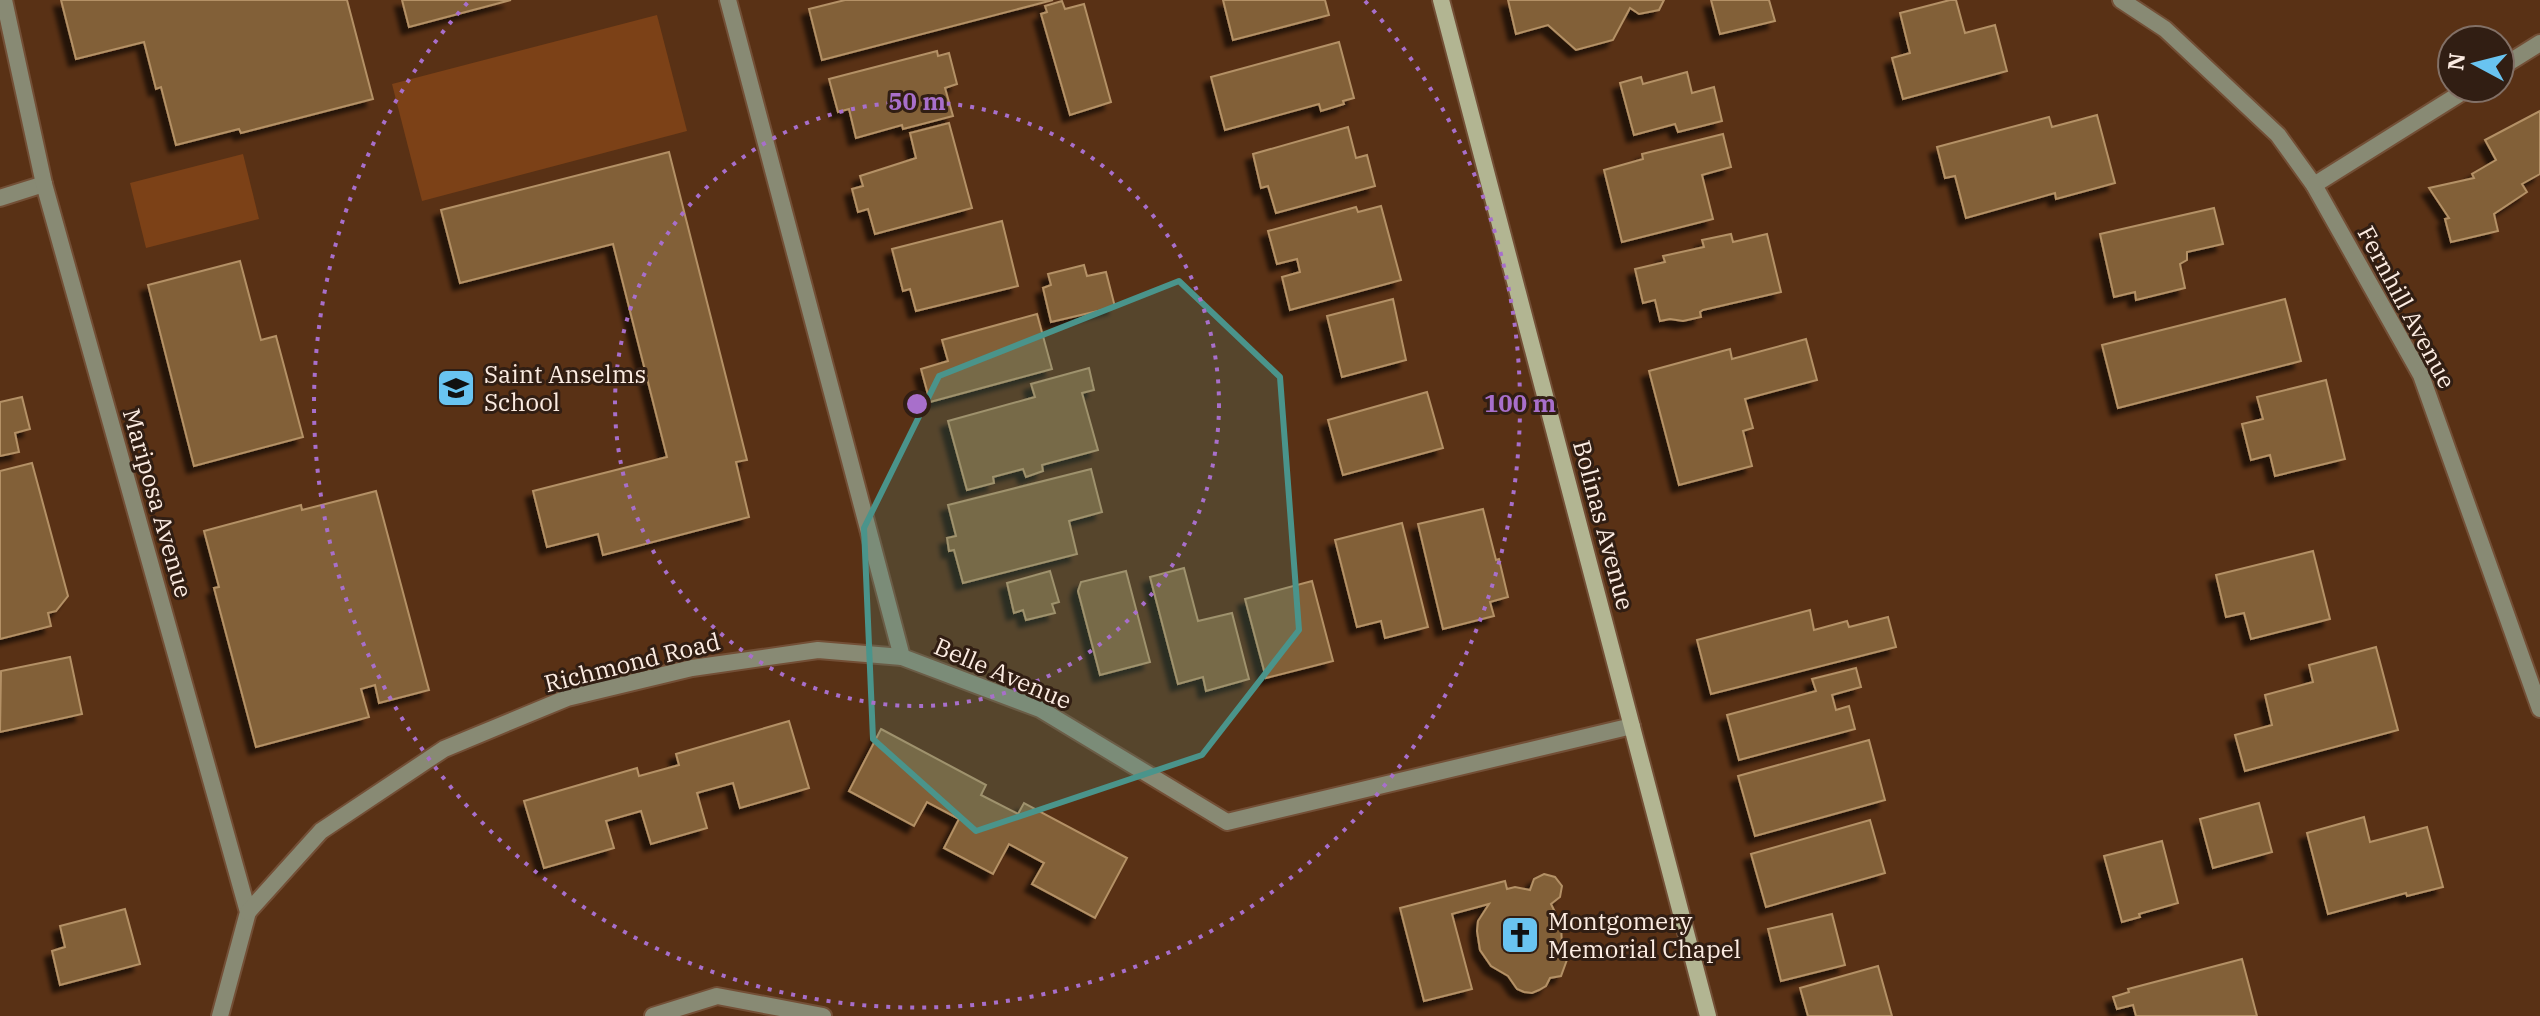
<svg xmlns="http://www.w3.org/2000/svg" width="2540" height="1016" viewBox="0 0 2540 1016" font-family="'IBM Plex Serif',serif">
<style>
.green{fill:#7c4117}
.building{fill:#826138;stroke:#b49166;stroke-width:2;filter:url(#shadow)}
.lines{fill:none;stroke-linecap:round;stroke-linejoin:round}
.lane-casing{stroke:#734f36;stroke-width:20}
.street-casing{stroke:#734f36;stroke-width:20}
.secondary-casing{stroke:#734f36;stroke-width:20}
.lane{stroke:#888a74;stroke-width:16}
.street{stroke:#888a74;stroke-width:16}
.secondary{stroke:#b2b592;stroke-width:16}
.marked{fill:#4a948b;fill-opacity:0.2;stroke:#4a948b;stroke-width:6;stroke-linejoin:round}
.ring{fill:none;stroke:#a86fcb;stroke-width:4;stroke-dasharray:4 8}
.labels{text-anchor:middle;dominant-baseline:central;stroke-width:6;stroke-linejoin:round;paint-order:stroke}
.street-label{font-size:24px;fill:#fcece2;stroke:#311e13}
.poi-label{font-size:24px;fill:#fcece2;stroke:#311e13;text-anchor:start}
.centre{fill:#a86fcb;stroke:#311e13;stroke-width:4}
.ring-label{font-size:24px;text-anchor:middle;font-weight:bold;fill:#a86fcb;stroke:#311e13;stroke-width:6;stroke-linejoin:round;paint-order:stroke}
</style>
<defs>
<filter id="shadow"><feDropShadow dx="-7" dy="7" stdDeviation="2" flood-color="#0009"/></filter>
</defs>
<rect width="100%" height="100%" fill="#593115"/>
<g class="green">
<path d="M657,15l30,116 -265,70 -30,-117z"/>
<path d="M243,154l16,65 -113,29 -16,-65z"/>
</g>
<g class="building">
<path d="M61,0h286l26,99 -132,34 -2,-4 -63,16 -15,-58 -5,2 -12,-47 -68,17z"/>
<path d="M402,0h109l-102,27z"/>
<path d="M845,0h208l-231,60 -13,-51z"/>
<path d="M1223,0h102l4,15 -96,25z"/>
<path d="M1508,0h156l-5,10 -20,4 -9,-6 -17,32 -37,10 -28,-25 -32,9z"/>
<path d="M1711,0h58l6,21 -55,13z"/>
<path d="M1950,0h6l9,33 30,-8 12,46 -104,28 -11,-41 18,-5 -10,-40z"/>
<path d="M1062,1l3,8 19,-5 27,98 -41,13 -29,-101 6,-2 -2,-6z"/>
<path d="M1339,42l15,56 -11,3 1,3 -23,7 -2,-7 -94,26 -14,-53z"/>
<path d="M937,51l1,5 11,-3 8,31 -12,4 8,28 -50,13 -1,-4 -46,13 -7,-29 -11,3 -9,-33z"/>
<path d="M1687,72l5,21 22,-6 8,34 -44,11 -3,-8 -41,11 -14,-52 21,-6 2,7z"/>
<path d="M2540,111v63l-18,10 5,8 -33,22 4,17 -47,11 -6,-23 4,-1 -20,-30 45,-10 -2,-4 24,-14 -11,-20z"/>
<path d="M2097,115l18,68 -59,16 -1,-6 -89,25 -11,-42 -10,2 -8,-31 112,-30 3,10z"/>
<path d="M949,123l23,85 -97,26 -7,-25 -10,3 -6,-23 11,-3 -3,-10 56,-18 -6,-25z"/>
<path d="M1348,127l8,31 11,-3 8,31 -99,27 -8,-27 -7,2 -8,-34z"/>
<path d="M1723,134l8,33 -29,8 11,44 -91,23 -18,-72 39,-11 -1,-5z"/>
<path d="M669,152l78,308 -11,2 13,55 -146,38 -5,-21 -51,13 -14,-56 134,-34 -54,-213 -153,39 -19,-73z"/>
<path d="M1381,206l20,74 -111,30 -8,-33 18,-5 -3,-13 -20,5 -9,-33 88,-24 2,5z"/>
<path d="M2214,208l9,36 -36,8v8l-7,4 5,24 -49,12 -1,-8 -21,5 -14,-63z"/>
<path d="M1002,221l16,65 -102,25 -6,-22 -7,2 -11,-42z"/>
<path d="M1731,234l2,8 34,-8 14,58 -78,18 -3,2 1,5 -18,4 -13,-2 -10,2 -5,-21 -12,3 -8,-34 30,-7 -2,-6 41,-9 -2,-7z"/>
<path d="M240,261l21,79 15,-4 27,101 -109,29 -46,-181z"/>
<path d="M1084,265l3,11 19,-4 9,35 -64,15 -8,-34 8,-3 -3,-11z"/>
<path d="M1393,299l13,61 -64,17 -15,-61z"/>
<path d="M2285,299l16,62 -183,47 -16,-63z"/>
<path d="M1037,314l15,55 -122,33 -9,-33 27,-8 -6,-21z"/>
<path d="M1806,339l11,41 -72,19 8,29 -10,3 9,35 -73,19 -30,-114 81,-22 2,10z"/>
<path d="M1089,368l5,22 -12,3 16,57 -56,15 1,6 -17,6 -3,-8 -30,8 1,6 -27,7 -19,-69 87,-24 -4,-13z"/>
<path d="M2326,380l19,79 -70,17 -5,-21 -19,5 -9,-36 21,-5 -6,-22z"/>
<path d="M1427,392l16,56 -100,27 -15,-55z"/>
<path d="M22,397l8,32 -15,4 4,19 -19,4v-54z"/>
<path d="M32,463l36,133 -12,15 -8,2 3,13 -51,13v-168z"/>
<path d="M1091,469l11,43 -33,9 8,33 -114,29 -9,-33 -5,1 -2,-13 9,-2 -8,-31z"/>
<path d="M376,491l53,199 -50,13 -4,-18 -14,4 8,28 -113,30 -42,-159 5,-1 -15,-56 97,-26 1,5z"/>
<path d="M1483,509l13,51 3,-1 9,38 -18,5 4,14 -51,13 -25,-105z"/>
<path d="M1402,523l26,104 -43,11 -4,-17 -24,6 -22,-87z"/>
<path d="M2313,551l17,68 -79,20 -7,-26 -18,4 -10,-42z"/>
<path d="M1184,568l14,53 34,-8 17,66 -43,12 -3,-14 -25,7 -28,-107z"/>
<path d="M1050,571l9,31 -7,2 3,9 -29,7 -3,-10 -9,3 -7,-30z"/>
<path d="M1126,571l24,91 -50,13 -22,-84 3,-9z"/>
<path d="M1312,581l21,80 -67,17 -21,-79z"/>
<path d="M1810,610l4,20 33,-9 2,6 39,-10 8,30 -185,47 -14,-54z"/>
<path d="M2376,647l22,83 -153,41 -10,-36 37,-10 -7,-30 48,-13 -4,-17z"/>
<path d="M70,657l12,57 -82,18 1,-61z"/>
<path d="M1856,668l5,19 -29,8 4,15 13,-4 6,23 -116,31 -12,-45 89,-24 -4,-12z"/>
<path d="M789,721l20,67 -69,20 -7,-25 -36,10 10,35 -56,16 -10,-33 -35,10 8,27 -70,20 -20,-67 113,-33 2,8 40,-11 -3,-11z"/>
<path d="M881,729l105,56 -5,10 37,19 6,-11 103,55 -32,60 -63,-34 12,-21 -35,-19 -16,30 -49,-26 15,-29 -32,-17 -13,24 -65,-35z"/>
<path d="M1869,740l16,60 -130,36 -17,-60z"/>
<path d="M2259,803l13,49 -59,16 -13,-49z"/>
<path d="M2364,817l6,25 57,-15 16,60 -36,9 -1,-3 -78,21 -21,-81z"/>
<path d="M1870,820l15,53 -119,34 -15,-53z"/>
<path d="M2162,841l16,62 -39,11 1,3 -18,5 -18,-66z"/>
<path d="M1544,874l11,3 7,9 -2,11 -9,7 10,20 1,22h4l2,11 -7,19 -11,2 -4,8 -7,4 -7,3 -8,-1 -7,-3 -9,-13 -17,-10 -11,-16 -3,-19 1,-10 11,-17 -37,10 20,75 -48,12 -24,-93 105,-27 2,8 8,-2 15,3 4,-11z"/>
<path d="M125,909l15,55 -80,21 -8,-34 13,-4 -5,-21z"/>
<path d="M1832,914l13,51 -64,16 -13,-52z"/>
<path d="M2242,959l15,57h-121l-3,-11 -16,4 -4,-12 16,-5 -1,-3z"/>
<path d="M1878,966l14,50h-84l-8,-28z"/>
</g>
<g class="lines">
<g class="lane-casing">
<path id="lane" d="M0,198l44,-14"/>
</g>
<g class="street-casing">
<g id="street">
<path d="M4,0l40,184 204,728 -28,104"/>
<path d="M728,0l174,657 138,52 187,113 405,-96"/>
<path d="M2121,0l44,29 113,106 36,50 107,190 119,334"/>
<path d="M2500,68l40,-25"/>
<path d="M2314,185l155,-97"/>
<path d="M248,912l73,-81 123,-82 123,-51 125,-30 126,-18 84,7"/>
<path d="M653,1016l64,-20 106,20"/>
</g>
</g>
<g class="secondary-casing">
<path id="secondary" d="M1441,0l267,1016"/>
</g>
<use href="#lane" class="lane"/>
<use href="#street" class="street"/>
<use href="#secondary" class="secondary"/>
</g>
<path class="marked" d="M1179,281l101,96 19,253 -97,125 -226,76 -103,-92 -9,-211 75,-152z"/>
<g class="ring">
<circle cx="917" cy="404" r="302"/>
<path d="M1365 1A603 603 0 1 1 469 1"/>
</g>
<defs>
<g id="school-square" transform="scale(2)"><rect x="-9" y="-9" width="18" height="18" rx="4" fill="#69c4f1" stroke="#311e13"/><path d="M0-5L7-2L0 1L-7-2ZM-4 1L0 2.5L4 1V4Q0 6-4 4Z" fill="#111"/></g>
<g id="church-square" transform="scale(2)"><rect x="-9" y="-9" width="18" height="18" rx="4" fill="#69c4f1" stroke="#311e13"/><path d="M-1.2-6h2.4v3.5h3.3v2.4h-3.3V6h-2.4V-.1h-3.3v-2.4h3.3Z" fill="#111"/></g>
</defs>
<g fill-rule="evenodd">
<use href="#school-square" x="456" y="388"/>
<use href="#church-square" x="1520" y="935"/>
</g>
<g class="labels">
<g class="street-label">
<text transform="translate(2407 307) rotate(62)">Fernhill Avenue</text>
<text transform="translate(158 503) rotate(74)">Mariposa Avenue</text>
<text transform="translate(1604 525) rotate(75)">Bolinas Avenue</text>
<text transform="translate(632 662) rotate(-14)">Richmond Road</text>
<text transform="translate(1003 673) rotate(23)">Belle Avenue</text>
</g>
<g class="poi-label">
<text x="484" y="374">Saint Anselms<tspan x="484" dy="28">School</tspan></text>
<text x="1548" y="921">Montgomery<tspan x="1548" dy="28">Memorial Chapel</tspan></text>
</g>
</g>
<circle cx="917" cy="404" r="12" class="centre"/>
<g class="ring-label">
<text x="917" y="110">50 m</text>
<text x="1520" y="412">100 m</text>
</g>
<g transform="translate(2476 64) rotate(277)"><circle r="38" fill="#311e13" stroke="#827066" stroke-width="2"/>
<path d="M0-6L14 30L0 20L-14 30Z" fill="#69c4f1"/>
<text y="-12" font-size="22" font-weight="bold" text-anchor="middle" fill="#fcece2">N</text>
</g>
</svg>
